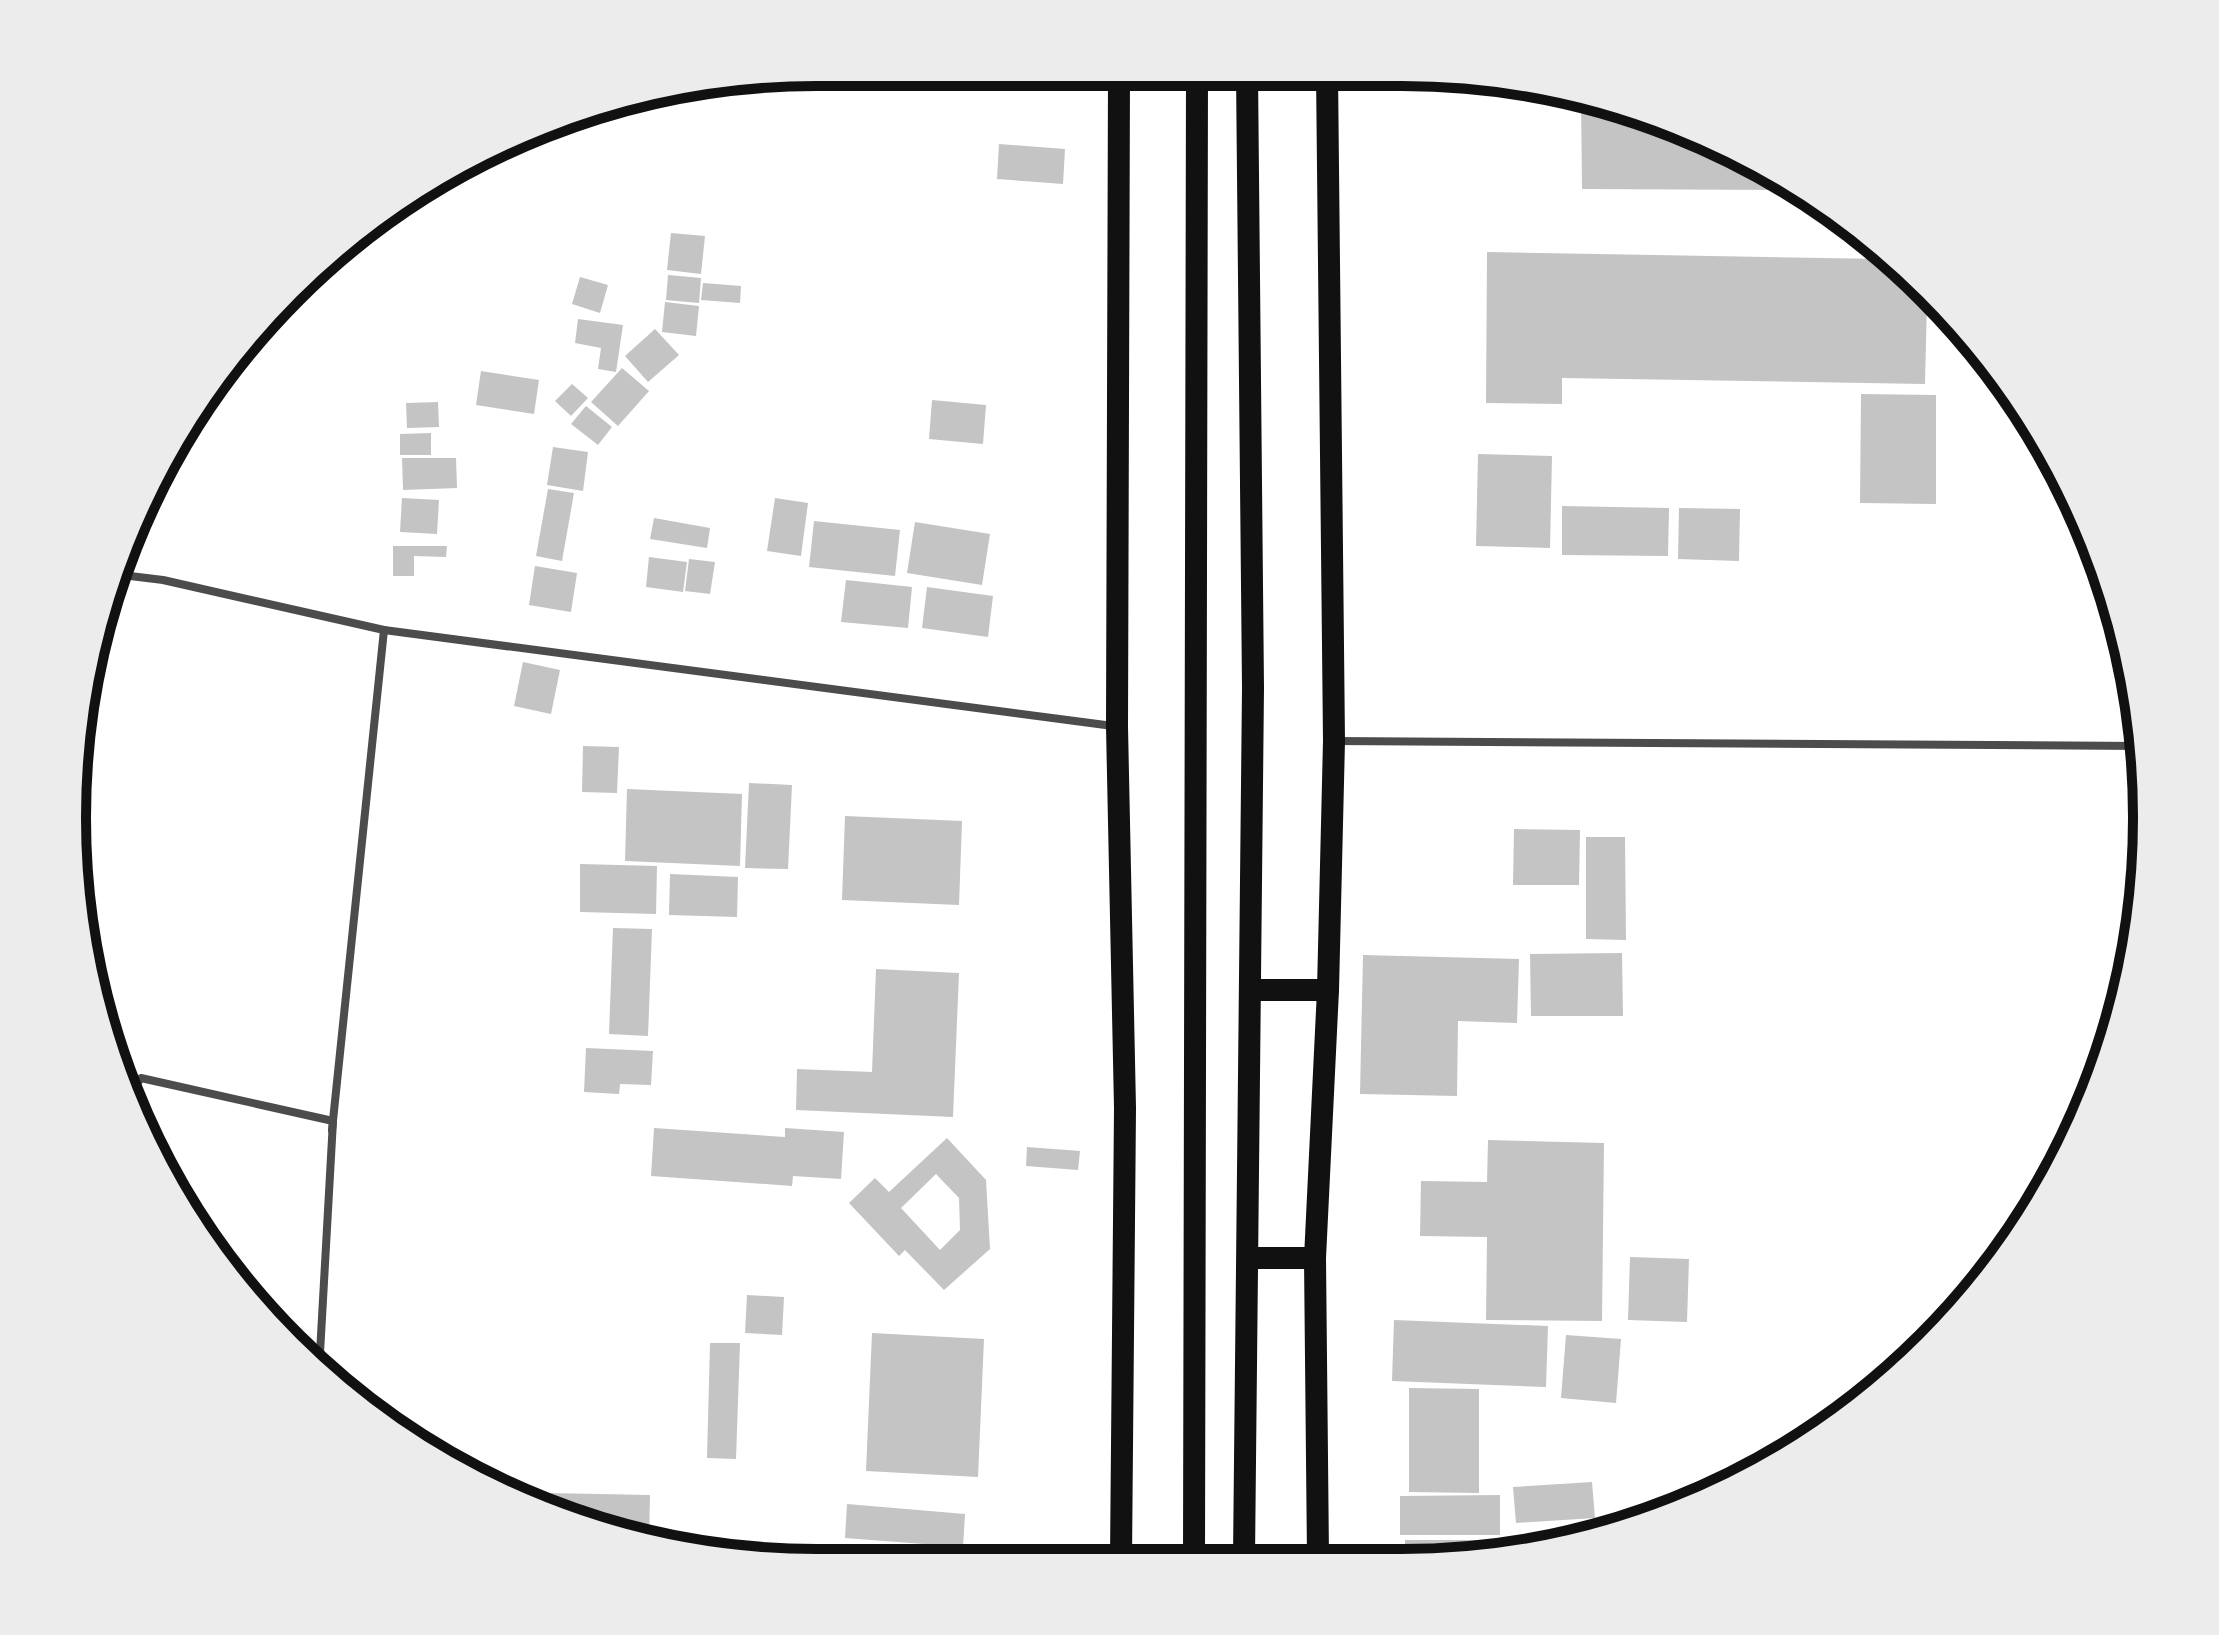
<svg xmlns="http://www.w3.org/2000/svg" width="2219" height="1635" viewBox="0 0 2219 1635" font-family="Quicksand,sans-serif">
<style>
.building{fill:#c4c4c4;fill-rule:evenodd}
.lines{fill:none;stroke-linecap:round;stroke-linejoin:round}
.minor{stroke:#4c4c4c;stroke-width:8}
.trunk{stroke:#111;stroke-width:22}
.rim{fill:none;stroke:#111;stroke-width:10}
</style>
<rect width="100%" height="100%" fill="#fff"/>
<g class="building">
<path d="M1581,96l13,1 204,93 -216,-1z"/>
<path d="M999,144l66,5 -2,35 -66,-5z"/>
<path d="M671,233l34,3 -4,38 -34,-4z"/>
<path d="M1487,252l394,7 46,42 -2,83 -363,-6v26l-76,-1z"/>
<path d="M668,275l33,3 -2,25 -33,-3z"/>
<path d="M580,277l28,8 -8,28 -28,-9z"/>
<path d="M703,283l38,3 -1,17 -39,-3z"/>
<path d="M665,302l34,4 -3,30 -34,-4z"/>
<path d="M578,319l45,6 -7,47 -18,-3 3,-21 -26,-5z"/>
<path d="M655,329l24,26 -31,27 -23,-26z"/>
<path d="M622,368l27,23 -31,35 -27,-24z"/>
<path d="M481,371l58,9 -5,34 -58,-9z"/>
<path d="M572,384l16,14 -17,18 -16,-15z"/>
<path d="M1861,394l75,1v109l-76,-1z"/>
<path d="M932,400l54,5 -3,39 -54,-5z"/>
<path d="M438,402l1,25 -32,1 -1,-25z"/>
<path d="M586,406l26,21 -14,18 -27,-21z"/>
<path d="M431,433v22h-31v-21z"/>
<path d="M553,447l35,5 -5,39 -36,-6z"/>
<path d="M1478,454l74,2 -2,92 -74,-2z"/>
<path d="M402,458h54l1,30 -54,2z"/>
<path d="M548,489l26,4 -12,68 -26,-5z"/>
<path d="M402,498l37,2 -2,34 -37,-2z"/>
<path d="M775,498l33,5 -7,53 -34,-5z"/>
<path d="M1562,506l107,2 -1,48 -106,-1z"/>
<path d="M1679,508l61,1 -1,52 -61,-2z"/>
<path d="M654,518l56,10 -3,20 -57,-9z"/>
<path d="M814,521l86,9 -5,46 -86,-9z"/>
<path d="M915,522l75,12 -8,51 -75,-12z"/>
<path d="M393,546h54l-1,11 -32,-1v20h-21z"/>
<path d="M649,557l38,5 -4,30 -37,-5z"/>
<path d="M689,559l26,3 -5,32 -25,-3z"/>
<path d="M535,566l42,7 -6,39 -42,-7z"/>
<path d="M846,580l66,7 -4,41 -67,-6z"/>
<path d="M927,587l66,9 -5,41 -66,-9z"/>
<path d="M523,662l37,8 -9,44 -37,-8z"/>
<path d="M583,746l36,1 -2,46 -35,-1z"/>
<path d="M749,783l43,2 -4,84 -43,-1z"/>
<path d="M627,789l115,5 -2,72 -115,-5z"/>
<path d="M845,816l117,5 -3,84 -117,-5z"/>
<path d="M1514,829l66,1 -1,55h-66z"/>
<path d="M1586,837h39l1,103 -40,-1z"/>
<path d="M580,864l77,2 -1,48 -76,-2z"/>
<path d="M2126,870l16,1 -1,22 -16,-1z"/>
<path d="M670,874l68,3 -1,40 -68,-2z"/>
<path d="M613,928l39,1 -4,107 -39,-2z"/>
<path d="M1622,953l1,63h-92l-1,-62z"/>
<path d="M1363,955l156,4 -2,64 -59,-2 -1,75 -97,-2z"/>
<path d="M876,969l83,4 -6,144 -157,-7 1,-41 75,3z"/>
<path d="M586,1048l67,3 -2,34 -31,-1 -1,10 -35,-2z"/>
<path d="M654,1128l131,9v-9l59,4 -3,47 -48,-3 -1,10 -141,-10z"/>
<path d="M947,1138l39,42 4,69 -46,41 -39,-40 -6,6 -50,-53 26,-25 14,14zM936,1174l23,24 1,32 -20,20 -39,-42z"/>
<path d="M1488,1140l116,3 -2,178 -116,-1 1,-83 -67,-1 1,-55 66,1z"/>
<path d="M1027,1147l53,4 -2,19 -52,-4z"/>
<path d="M1630,1257l59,2 -2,63 -59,-2z"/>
<path d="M747,1295l37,2 -2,38 -37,-2z"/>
<path d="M1394,1320l154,6 -2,61 -154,-6z"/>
<path d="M872,1333l112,6 -6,138 -112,-6z"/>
<path d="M1566,1335l55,4 -5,64 -55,-5z"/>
<path d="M710,1343h30l-4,116 -29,-1z"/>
<path d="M1409,1388l70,1v104l-70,-1z"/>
<path d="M1592,1482l3,36 -79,5 -3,-36z"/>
<path d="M548,1493l102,2 -1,47 -25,-5 -76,-31z"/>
<path d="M1500,1495v40h-100v-39z"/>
<path d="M847,1504l118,10 -2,33 -118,-9z"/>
<rect x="1405" y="1540" width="94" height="17"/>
<path d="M842,1550l130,8v2l-131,1z"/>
</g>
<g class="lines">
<g class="minor">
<path d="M122,575l41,5 221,50 729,96"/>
<path d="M1334,741l808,5"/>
<path d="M127,1098l14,-20 192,43 -14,250"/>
<path d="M332,1130l52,-500"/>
</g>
<g class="trunk">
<path d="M1119,72l-2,655 8,381 -4,451"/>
<path d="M1251,990h77"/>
<path d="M1248,1258h67"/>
<path d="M1244,1558l9,-870 -6,-616"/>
<path d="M1318,1558l-3,-300 13,-268 6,-249 -7,-669"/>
<path d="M1194,1559l3,-1487"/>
</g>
</g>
<path d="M0 0H2219V1635H0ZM817 86H1402A731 731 0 0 1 2133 817V818A731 731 0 0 1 1402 1549H817A731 731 0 0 1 86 818V817A731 731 0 0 1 817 86Z" fill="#ececec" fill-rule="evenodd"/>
<path class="rim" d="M817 86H1402A731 731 0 0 1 2133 817V818A731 731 0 0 1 1402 1549H817A731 731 0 0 1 86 818V817A731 731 0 0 1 817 86Z"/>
</svg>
